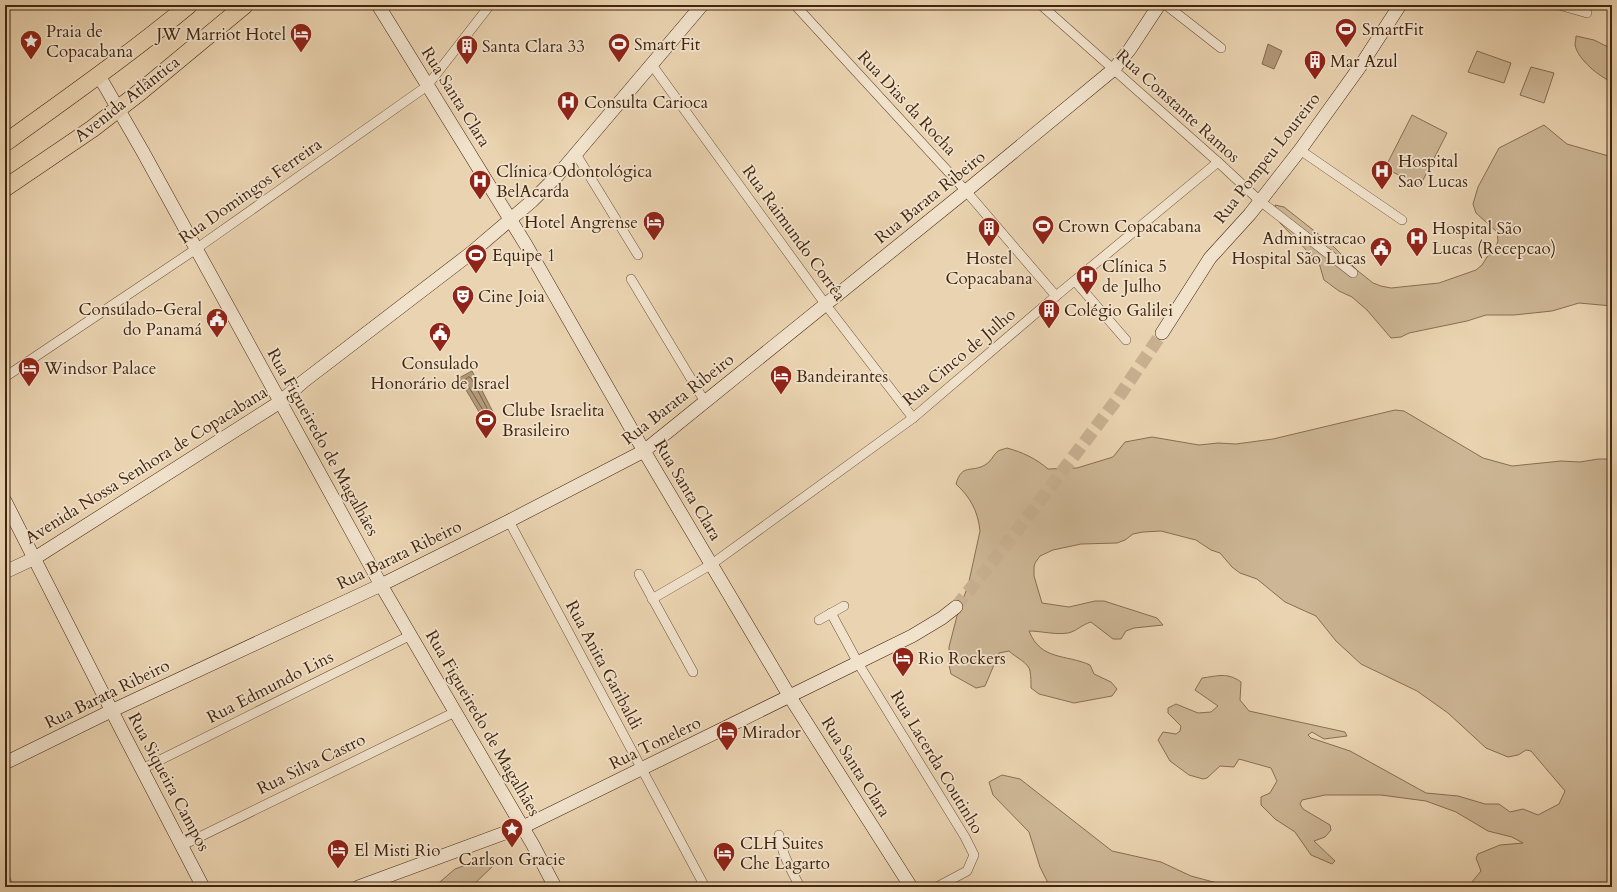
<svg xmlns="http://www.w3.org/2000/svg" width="1617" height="892" viewBox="0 0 1617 892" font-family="Cardo,serif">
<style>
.green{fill:#cdb695;stroke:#886e52}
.water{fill:#b19879;stroke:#856a4f}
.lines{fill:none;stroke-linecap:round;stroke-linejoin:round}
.shore{stroke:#7a5f44;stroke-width:1}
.secondary-tunnel{stroke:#c8b090;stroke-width:13;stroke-dasharray:13 6;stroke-linecap:butt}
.street-casing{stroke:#6c5137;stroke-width:10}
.secondary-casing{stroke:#42260f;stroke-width:14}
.highway-casing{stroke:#42260f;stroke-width:18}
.street{stroke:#f1e2cc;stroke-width:9}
.secondary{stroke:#f1e2cc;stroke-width:13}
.highway{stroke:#ead3b0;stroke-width:17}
.labels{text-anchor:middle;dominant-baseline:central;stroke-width:3.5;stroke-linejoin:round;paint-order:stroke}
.poi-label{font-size:17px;fill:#42260f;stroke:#f1e2cc;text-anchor:start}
.street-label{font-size:17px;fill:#42260f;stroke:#f1e2cc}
</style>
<rect width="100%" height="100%" fill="#ead3b0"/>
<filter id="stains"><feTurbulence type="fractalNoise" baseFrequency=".005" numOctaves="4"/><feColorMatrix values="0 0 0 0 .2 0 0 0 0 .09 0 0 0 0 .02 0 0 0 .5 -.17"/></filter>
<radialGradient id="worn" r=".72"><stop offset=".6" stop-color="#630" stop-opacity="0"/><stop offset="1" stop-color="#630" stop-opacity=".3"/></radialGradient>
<g class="green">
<path d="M1576,36l18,4 18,9v33c-12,-5 -34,-22 -37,-37 0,-2 1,-6 1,-9z"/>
<path d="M1477,51l34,12 -7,20 -36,-11z"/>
<path d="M1531,67l23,6 -10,30 -24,-8z"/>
<path d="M1412,115l35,18 -27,53 -35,-18z"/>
<path d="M1544,125l23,19 45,13v149l-33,-3 -27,8 -38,4h-28l-19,6 -58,12 -8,4 -10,1 -24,-28 -15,-13 -13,-6 -15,-11 -5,-17 -39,-40 -5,-18 9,2 47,37 27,27 15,12 8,3 10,2 48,-5 37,-13 6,-5 5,-8 7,-6 4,-10 -1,-9 -21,-19 -3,-9 5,-17 21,-39z"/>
<path d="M1395,410l9,1 79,47 29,8 49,-5 19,1 18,-3h14v428h-142l2,-5 9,-11 -5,-13 2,-4 22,-9 23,-2 -11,-6 -24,-6 -32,-19 -30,-11 -45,-6h-56l-23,5 -2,4 3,5 27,16 1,5 -6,7 -11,4 21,20 -3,3 -21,-9 -16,-23 -20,-13 -14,-14v-8l9,-4 7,-12 -6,-13 -32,-9 -5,8 -14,-1 -13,12 -4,1 -14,-4 -19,-14 -12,-21 5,-8 13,2 4,-3 1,-5 -13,-13v-5l8,-4 22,9 13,-1 7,-6 -23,-16 7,-12c16,-2 25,-6 39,4l-1,18 9,11 96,21 2,4 -23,3 -12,-7 -4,3 3,3 39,13 76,42 32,3 27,8h14l11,8 13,-3 15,6 21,-11 6,-13 -34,-40 -5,-1 -8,5 -10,2 -22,-9 -38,-35 -31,-22 -56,-27 -25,-23 -20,-25 -31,-14 -28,-23 -17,-6 -8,-6 -12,-14 -9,-3 -15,-10 -8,-2 -27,-7 -18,1 -10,2 -8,6 -8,3 -36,1 -28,6 -13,6 -5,7 -1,4v9l8,27 27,4 26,-6h9l53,17 6,7 -29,3 -8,3 -5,8h-8l-22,-17c-10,3 -14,9 -23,11 -13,2 -27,-2 -39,-2 12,30 37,23 61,34l4,9 17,8 6,7 -5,7 -38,7 -35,-9 -8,-6c0,-6 0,-11 -1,-17 -1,-8 -15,-14 -21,-20l-10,2 -14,33 -9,2 -25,-14 -2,-9v-18l9,-35 10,-26 12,-55c-2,-20 -10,-34 -24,-47 6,-21 15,-11 29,-19 6,-3 8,-10 13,-14 2,-1 6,-2 9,-3 15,4 30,11 41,21l29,-1 36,-11 12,-15 27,-5 47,8 19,-2 18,1 37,-5z"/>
<path d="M1002,775l18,4 92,72 49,11 30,14 41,11h-182l-10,-20 -11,-35 -36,-37 -4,-13z"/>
<path d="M488,857l5,1 1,7 -23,22 -11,-1 -2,1h-24l21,-18z"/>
</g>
<g class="water">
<path d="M1268,44l14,7 -8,18 -12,-5z"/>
<path d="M472,371l21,41 -11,5 -23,-39z"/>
</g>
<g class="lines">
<path class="shore" d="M469,377l2,1 16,30 -1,3 -3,-1 -18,-29 1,-2z"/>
<path class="secondary-tunnel" d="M956,607l60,-75 102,-134 44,-65"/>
<g class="street-casing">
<g id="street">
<path d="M795,5l171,186 90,105"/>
<path d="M1041,5l177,157 42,39 93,72"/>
<path d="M1166,5l55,43"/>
<path d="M1559,5l28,8"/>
<path d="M652,65l174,240 87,113"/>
<path d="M1300,150l102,70"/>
<path d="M576,154l62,101"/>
<path d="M631,279l74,123"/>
<path d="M1075,281l51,59"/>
<path d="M5,377l191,-128 231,-163 63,-81"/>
<path d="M509,521l196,366"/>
<path d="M639,574l54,98"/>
<path d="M652,599l60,-35 201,-146 143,-122 162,-134"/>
<path d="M831,613l27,50 107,174 9,18 -7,16 -30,16"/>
<path d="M819,620l25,-14"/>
<path d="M142,769l269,-134"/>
<path d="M779,835c3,19 12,35 21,52"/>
<path d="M181,846l274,-134"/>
<path d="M5,878l4,9"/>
</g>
</g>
<g class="secondary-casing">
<g id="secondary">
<path d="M378,5l148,240 118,206 146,246 121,190"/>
<path d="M98,74l45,78 238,433 152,260 22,42"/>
<path d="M1162,333l48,-75 40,-44 50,-64 59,-82 41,-63"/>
<path d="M5,501l117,230 81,156"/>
<path d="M5,572l30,-14 245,-156 24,-21 167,-128 61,-52 25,-25 145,-171"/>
<path d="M5,763l106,-52 270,-126 128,-64 135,-70 322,-260 148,-122 16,-20 29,-44"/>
<path d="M358,887l171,-63 383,-188 30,-18 14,-11"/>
</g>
</g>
<g class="highway-casing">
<g id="highway">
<path d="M5,143c62,-45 125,-89 184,-138"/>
<path d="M5,188l87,-59 48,-37 105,-87"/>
</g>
</g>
<use href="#street" class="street"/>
<use href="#secondary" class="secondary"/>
<use href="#highway" class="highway"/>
</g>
<defs>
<g id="stadium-pin" transform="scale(1.15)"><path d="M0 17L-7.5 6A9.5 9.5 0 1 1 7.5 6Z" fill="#8f2418" stroke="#f1e2cc"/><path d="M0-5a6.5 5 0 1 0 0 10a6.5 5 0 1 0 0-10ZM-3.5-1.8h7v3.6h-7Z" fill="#fff"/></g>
<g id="hotel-pin" transform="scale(1.15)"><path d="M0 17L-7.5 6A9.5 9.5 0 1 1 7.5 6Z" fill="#8f2418" stroke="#f1e2cc"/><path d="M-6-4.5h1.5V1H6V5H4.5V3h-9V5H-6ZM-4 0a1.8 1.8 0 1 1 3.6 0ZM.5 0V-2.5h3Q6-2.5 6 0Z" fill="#fff"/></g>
<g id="sight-pin" transform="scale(1.15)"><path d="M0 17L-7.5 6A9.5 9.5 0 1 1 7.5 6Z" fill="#8f2418" stroke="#f1e2cc"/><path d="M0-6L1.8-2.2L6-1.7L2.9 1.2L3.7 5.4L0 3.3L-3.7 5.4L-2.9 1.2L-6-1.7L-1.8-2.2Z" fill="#fff"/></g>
<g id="building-pin" transform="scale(1.15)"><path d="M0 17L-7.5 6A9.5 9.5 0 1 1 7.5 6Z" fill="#8f2418" stroke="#f1e2cc"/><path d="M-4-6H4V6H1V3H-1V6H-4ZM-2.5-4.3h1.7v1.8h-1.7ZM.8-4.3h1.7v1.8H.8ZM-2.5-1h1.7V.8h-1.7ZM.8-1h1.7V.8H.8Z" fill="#fff"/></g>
<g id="hospital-pin" transform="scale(1.15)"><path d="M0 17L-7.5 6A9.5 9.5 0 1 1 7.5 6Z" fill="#8f2418" stroke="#f1e2cc"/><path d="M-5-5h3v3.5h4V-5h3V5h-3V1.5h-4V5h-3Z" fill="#fff"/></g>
<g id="civic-pin" transform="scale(1.15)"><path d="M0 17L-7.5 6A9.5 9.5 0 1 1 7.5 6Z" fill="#8f2418" stroke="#f1e2cc"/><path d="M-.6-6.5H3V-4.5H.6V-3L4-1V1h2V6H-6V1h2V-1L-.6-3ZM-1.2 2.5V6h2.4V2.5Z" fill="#fff"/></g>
<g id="theatre-pin" transform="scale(1.15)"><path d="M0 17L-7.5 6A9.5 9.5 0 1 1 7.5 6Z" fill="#8f2418" stroke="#f1e2cc"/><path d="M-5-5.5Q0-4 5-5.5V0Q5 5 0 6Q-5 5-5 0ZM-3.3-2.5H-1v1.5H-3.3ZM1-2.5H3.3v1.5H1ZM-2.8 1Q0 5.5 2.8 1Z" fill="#fff"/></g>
</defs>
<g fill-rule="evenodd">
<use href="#stadium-pin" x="1346" y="29"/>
<use href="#hotel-pin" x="301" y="34"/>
<use href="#sight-pin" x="31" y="41"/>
<use href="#stadium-pin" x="619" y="44"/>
<use href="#building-pin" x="467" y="46"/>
<use href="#building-pin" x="1315" y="61"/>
<use href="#hospital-pin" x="568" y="102"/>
<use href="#hospital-pin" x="1382" y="171"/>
<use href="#hospital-pin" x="480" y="181"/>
<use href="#hotel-pin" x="654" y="222"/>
<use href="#stadium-pin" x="1043" y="226"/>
<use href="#building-pin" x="989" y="228"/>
<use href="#hospital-pin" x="1417" y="238"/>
<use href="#civic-pin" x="1381" y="248"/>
<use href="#stadium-pin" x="476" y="255"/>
<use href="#hospital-pin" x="1087" y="276"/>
<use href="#theatre-pin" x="463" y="296"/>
<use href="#building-pin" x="1049" y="310"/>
<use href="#civic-pin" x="217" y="319"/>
<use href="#civic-pin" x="440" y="333"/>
<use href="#hotel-pin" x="29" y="368"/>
<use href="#hotel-pin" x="781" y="376"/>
<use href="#stadium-pin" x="486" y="420"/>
<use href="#hotel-pin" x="903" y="658"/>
<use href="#hotel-pin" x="727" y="732"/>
<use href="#sight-pin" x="512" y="829"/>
<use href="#hotel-pin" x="338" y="850"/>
<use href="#hotel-pin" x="724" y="853"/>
</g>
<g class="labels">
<g class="poi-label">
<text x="1362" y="29">SmartFit</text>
<text x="46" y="31">Praia de<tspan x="46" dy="20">Copacabana</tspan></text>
<text x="286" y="34" text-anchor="end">JW Marriot Hotel</text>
<text x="634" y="44">Smart Fit</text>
<text x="482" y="46">Santa Clara 33</text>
<text x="1330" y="61">Mar Azul</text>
<text x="584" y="102">Consulta Carioca</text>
<text x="1398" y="161">Hospital<tspan x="1398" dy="20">Sao Lucas</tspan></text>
<text x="496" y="171">Clínica Odontológica<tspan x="496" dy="20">BelAcarda</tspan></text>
<text x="638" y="222" text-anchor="end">Hotel Angrense</text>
<text x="1058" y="226">Crown Copacabana</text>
<text x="1432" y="228">Hospital São<tspan x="1432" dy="20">Lucas (Recepcao)</tspan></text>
<text x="1366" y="238" text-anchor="end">Administracao<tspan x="1366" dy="20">Hospital São Lucas</tspan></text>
<text x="492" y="255">Equipe 1</text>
<text x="989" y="258" text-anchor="middle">Hostel<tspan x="989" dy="20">Copacabana</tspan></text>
<text x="1102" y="266">Clínica 5<tspan x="1102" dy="20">de Julho</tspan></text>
<text x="478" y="296">Cine Joia</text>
<text x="202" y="309" text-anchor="end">Consulado-Geral<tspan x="202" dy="20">do Panamá</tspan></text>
<text x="1064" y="310">Colégio Galilei</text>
<text x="440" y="363" text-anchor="middle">Consulado<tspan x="440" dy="20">Honorário de Israel</tspan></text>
<text x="44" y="368">Windsor Palace</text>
<text x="796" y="376">Bandeirantes</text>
<text x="502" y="410">Clube Israelita<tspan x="502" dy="20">Brasileiro</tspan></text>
<text x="918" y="658">Rio Rockers</text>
<text x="742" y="732">Mirador</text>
<text x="740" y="843">CLH Suites<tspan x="740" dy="20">Che Lagarto</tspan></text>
<text x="354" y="850">El Misti Rio</text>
<text x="512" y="859" text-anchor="middle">Carlson Gracie</text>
</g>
<g class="street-label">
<text transform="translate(456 97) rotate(58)">Rua Santa Clara</text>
<text transform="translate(127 99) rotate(-38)">Avenida Atlântica</text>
<text transform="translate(907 103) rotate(47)">Rua Dias da Rocha</text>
<text transform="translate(1178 106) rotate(42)">Rua Constante Ramos</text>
<text transform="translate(1267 158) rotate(-52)">Rua Pompeu Loureiro</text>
<text transform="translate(250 191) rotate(-35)">Rua Domingos Ferreira</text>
<text transform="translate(930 197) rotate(-39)">Rua Barata Ribeiro</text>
<text transform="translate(794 233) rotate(54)">Rua Raimundo Corrêa</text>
<text transform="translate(959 357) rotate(-40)">Rua Cinco de Julho</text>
<text transform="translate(678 399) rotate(-38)">Rua Barata Ribeiro</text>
<text transform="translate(323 442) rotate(61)">Rua Figueiredo de Magalhães</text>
<text transform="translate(146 465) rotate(-32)">Avenida Nossa Senhora de Copacabana</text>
<text transform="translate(688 490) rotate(59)">Rua Santa Clara</text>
<text transform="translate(399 555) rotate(-26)">Rua Barata Ribeiro</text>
<text transform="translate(604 665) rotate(62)">Rua Anita Garibaldi</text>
<text transform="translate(270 687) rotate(-27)">Rua Edmundo Lins</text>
<text transform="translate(107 694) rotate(-26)">Rua Barata Ribeiro</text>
<text transform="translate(483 723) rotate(60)">Rua Figueiredo de Magalhães</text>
<text transform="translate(655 743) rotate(-26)">Rua Tonelero</text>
<text transform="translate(937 762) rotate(59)">Rua Lacerda Coutinho</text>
<text transform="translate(311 764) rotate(-26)">Rua Silva Castro</text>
<text transform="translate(856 767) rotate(58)">Rua Santa Clara</text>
<text transform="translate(169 782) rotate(62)">Rua Siqueira Campos</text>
</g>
</g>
<rect width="1617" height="892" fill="none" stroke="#ead3b0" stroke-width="20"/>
<rect x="6" y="6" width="1605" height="880" fill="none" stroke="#42260f" stroke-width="2"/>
<rect x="10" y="10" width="1597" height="872" fill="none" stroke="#42260f"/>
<rect width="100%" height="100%" filter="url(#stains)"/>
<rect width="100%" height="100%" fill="url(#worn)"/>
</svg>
